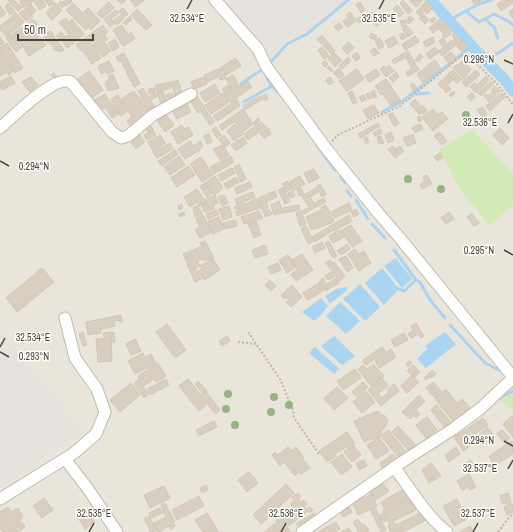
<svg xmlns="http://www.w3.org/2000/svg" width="513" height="532" viewBox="0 0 513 532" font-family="'Archivo Narrow',sans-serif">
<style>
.residential{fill:#eae5da}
.industrial{fill:#e6e2dd}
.green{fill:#d2eab5}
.water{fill:#a9d4f2}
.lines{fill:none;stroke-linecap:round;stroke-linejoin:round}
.stream{stroke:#a9d4f2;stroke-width:3}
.canal{stroke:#a9d4f2;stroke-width:11}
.building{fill:#d8cfc1;stroke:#d3c7b4}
.street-casing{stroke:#c2bbae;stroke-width:13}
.path{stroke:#c4b79f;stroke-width:2;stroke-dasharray:2 2;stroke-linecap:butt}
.street{stroke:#fff;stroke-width:11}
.tree{fill:#97b381}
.ticks{fill:none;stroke:#4b4439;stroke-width:1.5}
.ticks-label{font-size:10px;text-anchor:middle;fill:#4b4439;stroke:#fff;stroke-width:3;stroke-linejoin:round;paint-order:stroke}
</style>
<rect width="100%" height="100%" fill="#f6f3ec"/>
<rect class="residential" x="0" y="0" width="513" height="532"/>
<g class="industrial">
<path d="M220,0h123l-36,31 -21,11 -17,19z"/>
<path d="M0,328l81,103 -81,57z"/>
</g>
<g class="green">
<path d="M472,129l30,33 11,10v34l-24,19 -28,-34 -22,-41z"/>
<path d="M513,386v24l-17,-13 13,-10z"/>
</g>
<g class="water">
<path d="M396,258l16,21 -10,9 -18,-22z"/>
<path d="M382,268l17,21 -15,16 -19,-22z"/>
<path d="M360,284l20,23 -15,14 -22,-22z"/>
<path d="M347,287v3l-17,14 -5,-8 11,-7z"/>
<path d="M321,298l7,8 -7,9 -7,6 -12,-9z"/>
<path d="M340,302l20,19 -14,13 -20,-18z"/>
<path d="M445,332l11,12 -30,24 -9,-9 10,-10 -1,-4z"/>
<path d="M334,336l21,20 -13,9 -21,-19z"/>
<path d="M315,347l24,22 -5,5 -24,-20 1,-4z"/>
</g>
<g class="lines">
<g class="stream">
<path d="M466,11l13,11 15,-8 14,7 5,4"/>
<path d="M485,19l9,8 4,11"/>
<path d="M449,20l30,-16 12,-4"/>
<path d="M486,61l27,-18"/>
<path d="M269,64l18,-20 20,-10 41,-34"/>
<path d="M266,76l5,9 7,7"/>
<path d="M241,84l23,-16"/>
<path d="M513,91v-1"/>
<path d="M414,92l2,2 13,-1"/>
<path d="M244,102l28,-16"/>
<path d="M382,112l22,-12 68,-54"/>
<path d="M316,144l19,26"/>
<path d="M340,176l5,7"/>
<path d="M347,191l4,5"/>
<path d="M356,200l12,19"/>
<path d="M372,224l13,14"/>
<path d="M394,250l22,30 -12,11 -5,-2"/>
<path d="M416,280l4,2 10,18 15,18"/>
<path d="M450,325l35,38 16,8"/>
<path d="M498,399l15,-8"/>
</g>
<path class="canal" d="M431,0l47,53 26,26 9,12"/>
</g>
<g class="building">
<path d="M8,0h6l8,8 -4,3z"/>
<path d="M22,0h14l-13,8 -3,-7z"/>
<path d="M40,0h3l3,6 -7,4 -4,-8z"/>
<path d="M45,0h7l2,3 -5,3z"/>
<path d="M66,0h5l1,2 -6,4 -3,-4z"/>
<path d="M117,0h9l-4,4z"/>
<path d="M130,0h14l-8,7z"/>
<path d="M403,0l9,11 -4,3 -8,-11z"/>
<path d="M409,0h14l-7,7z"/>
<path d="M472,0h10l-8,4z"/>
<path d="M503,0h10v3l-12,8 -4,-7z"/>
<path d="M61,1l4,4 -3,3 -4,-4z"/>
<path d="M426,1l7,6 -6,7 -3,-3 -4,5 -4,-4z"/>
<path d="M109,2l5,6 -12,10 -5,-5z"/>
<path d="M360,2l5,8 -4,3 -5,-9z"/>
<path d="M9,3l6,9 -5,3 -5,-9z"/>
<path d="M55,3l7,7 -10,10 -6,-7z"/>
<path d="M73,3l10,10 5,-5 12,13 -9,9 -3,-3 -2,3 -20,-20z"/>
<path d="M31,4l5,7 -4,3 -5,-7z"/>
<path d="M397,5l7,8 -5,4 -6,-8z"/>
<path d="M0,6l6,7 -6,5z"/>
<path d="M27,8l6,8 -7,5 -7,-8z"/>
<path d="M123,8l5,6 -4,3 -5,-6z"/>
<path d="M137,9l15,16 -6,5 -15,-15z"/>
<path d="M513,9v10l-4,-7z"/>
<path d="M116,10l3,3 -8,6 4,4 -5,4 -6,-8z"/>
<path d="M350,12l6,9 -9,6 -4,-6 5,-3 -2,-3z"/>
<path d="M373,12l8,11 -5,3 -7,-11z"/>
<path d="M16,13l8,9 -17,15 -7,-7v-4z"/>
<path d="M423,14l6,6 -4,4 -6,-6z"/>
<path d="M121,15l3,4 -7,6 -4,-4z"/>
<path d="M130,16l2,3 -6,6 -3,-2z"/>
<path d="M362,16l2,4 -5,3 -3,-4z"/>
<path d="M410,16l4,3 -5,5 -4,-3z"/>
<path d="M434,17l2,2 -4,4 -2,-3z"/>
<path d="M66,18l2,3 -6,5 -3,-4z"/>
<path d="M32,19l8,7 -4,5 -8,-8z"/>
<path d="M72,19l12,15 -9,8 -12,-15z"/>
<path d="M440,19l4,5 -11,9 -4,-5z"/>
<path d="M404,20l2,6 -4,1 -2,-6z"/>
<path d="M339,23l4,4 -5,4 -4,-4z"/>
<path d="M447,23l3,4 -7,6 -4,-4z"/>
<path d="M103,25l5,7 -18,12 -5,-6z"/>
<path d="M122,25l6,10 3,-3 4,7 -12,7 -10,-16z"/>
<path d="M407,26l6,7 -5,4 -6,-8z"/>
<path d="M22,27l6,6 -10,9 -6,-7z"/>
<path d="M449,30l2,4 -7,4 -2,-3z"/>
<path d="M34,31l5,6 -16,11 -5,-6z"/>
<path d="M51,31l4,7 -7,5 -5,-8z"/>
<path d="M61,32l4,4 -5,4 -4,-4z"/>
<path d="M371,33l6,3 -2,4 -6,-3z"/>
<path d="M403,33l3,4 -4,3 -3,-5z"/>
<path d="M455,33l7,8 -5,4 -5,-10z"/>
<path d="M11,35l10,13 -5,4 -10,-14z"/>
<path d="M68,35l6,8 -7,5 -6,-8z"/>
<path d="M104,35l4,4 -4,3 7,9 -8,6 -10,-12z"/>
<path d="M322,35l13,16 -4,3 -14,-15z"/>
<path d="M394,36l4,7 -9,5 -4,-7z"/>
<path d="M415,36l4,6 -14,8 -3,-6z"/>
<path d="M0,37l4,6 -4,3z"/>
<path d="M433,37l2,5 -9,5 -3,-5z"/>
<path d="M41,38l5,7 -17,11 -5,-7z"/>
<path d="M85,38l5,6 -9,7 -5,-6z"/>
<path d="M380,38l4,8 -5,3 -4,-8z"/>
<path d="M443,38l4,6 5,-4 4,5 -9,7 -8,-11z"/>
<path d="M56,39l8,11 -4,2 -2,-2 -2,1 -6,-8z"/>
<path d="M115,39l4,8 -6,4 -5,-8z"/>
<path d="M463,41l5,6 -6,5 -5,-6z"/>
<path d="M349,42l5,6 -7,6 -5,-6z"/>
<path d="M7,43l16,25 -8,5 -15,-24v-1z"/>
<path d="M92,45l9,13 -9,6 -9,-13z"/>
<path d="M322,47l7,9 -5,3 -6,-9z"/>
<path d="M435,47l4,5 -9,7 -4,-5z"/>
<path d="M375,48l4,5 -5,3 -4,-5z"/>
<path d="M443,48l4,5 -5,3 -3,-5z"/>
<path d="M0,50l14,21 -5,4 -2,-3 -7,4z"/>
<path d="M408,51l11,19 -11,6 -2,-4 6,-3 -6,-12 -12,7 -2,-4z"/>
<path d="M357,52l3,6 -4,3 -4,-5z"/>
<path d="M451,52l5,6 -7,6 -5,-7z"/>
<path d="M124,53l16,31 -6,3 -13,-26 -2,1 -3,-5z"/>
<path d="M334,53l8,7 -7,7 -7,-8z"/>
<path d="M420,54l3,3 -5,5 -3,-2z"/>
<path d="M348,57l3,4 -9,8 -3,-3z"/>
<path d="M236,58l5,8 -15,9 -5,-8z"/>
<path d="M435,60l6,9 -18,14 -6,-9z"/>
<path d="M109,61l5,10 -7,3 -1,-3 -5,3 -3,-8z"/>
<path d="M325,61l3,3 -3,3 -3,-3z"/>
<path d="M462,61l9,8 -7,10 -11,-11 4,-4 1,1z"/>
<path d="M389,65l5,6 -8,6 -6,-8 4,-3 1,2z"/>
<path d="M329,66l4,4 -2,2 -4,-4z"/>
<path d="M221,68l1,4 -5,2 1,3 -11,5 -3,-7z"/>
<path d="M339,68l5,7 -5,4 -6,-6z"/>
<path d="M357,69l7,10 -17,12 -8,-10z"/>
<path d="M376,69l4,6 -11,7 -4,-6z"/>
<path d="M453,70l9,9 -5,4 -9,-9z"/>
<path d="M476,70l4,5 -14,12 -4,-5z"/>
<path d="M89,71l14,19 -13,9 -13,-19z"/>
<path d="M396,72l3,5 -6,5 -4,-4z"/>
<path d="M54,73l4,5 -3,2 -4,-5z"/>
<path d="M224,73l2,5 -6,2 -1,-5z"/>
<path d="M113,74l6,14 -11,3 -3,-9 4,-2 -1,-4z"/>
<path d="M233,75l6,11 -7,4 -6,-11z"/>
<path d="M448,75l5,5 -10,9 -5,-5z"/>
<path d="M11,76l4,7 -13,7 -2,-3v-5z"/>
<path d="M486,76l3,4 -13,13 -6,-6 4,-4 3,2z"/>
<path d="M31,77l7,8 -8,7 -8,-10z"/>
<path d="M204,77l3,7 -13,5 -3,-7z"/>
<path d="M330,77l4,5 -5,3 -3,-5z"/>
<path d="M386,79l14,21 -9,6 -8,-12 -2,1 -6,-9z"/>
<path d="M178,80l5,17 -7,2 -5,-17z"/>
<path d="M248,81l4,6 -15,10 -4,-6z"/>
<path d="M491,81l3,3 -13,12 -3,-3z"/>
<path d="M170,82l1,6 -14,4 -2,-7z"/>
<path d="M413,83l4,5 -4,2 -3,-5z"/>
<path d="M215,84l5,9 -15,9 -5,-9z"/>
<path d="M228,85l9,14 -6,4 -9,-14z"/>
<path d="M448,86l3,3 -5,4 -2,-3z"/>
<path d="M495,86l5,5 -11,11 -5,-6 2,-2 2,2 5,-5 -2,-1z"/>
<path d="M143,88l12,19 -6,4 -9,-14 1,-1 -3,-5z"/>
<path d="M154,88l1,5 -6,1 -1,-5z"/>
<path d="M374,90l3,7 -3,1 -3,-6z"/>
<path d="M134,91l17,25 -19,12 -5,-7 5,-4 -11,-18z"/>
<path d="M163,91l4,14 -5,2 -5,-14z"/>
<path d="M352,91l5,11 -4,2 -5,-11z"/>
<path d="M453,91l2,2 -4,4 -2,-2z"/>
<path d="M172,93l3,8 -6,2 -3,-8z"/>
<path d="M223,93l6,9 -18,12 -6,-9z"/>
<path d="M370,93l2,5 -4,1 -2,-5z"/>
<path d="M472,93l3,4 -4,4 -4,-4z"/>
<path d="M501,93l4,4 -15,14 -4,-5z"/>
<path d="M105,94l13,20 -6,4 -7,-11 -4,3 -7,-10z"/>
<path d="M156,94l1,3 -5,2 -2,-3z"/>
<path d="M266,94l2,5 -4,2 -2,-5z"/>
<path d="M118,95l9,17 -7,4 -9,-17z"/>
<path d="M196,95l9,13 -7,5 -9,-14z"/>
<path d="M364,95l2,5 -4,2 -3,-5z"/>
<path d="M260,96l2,3 -17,11 -2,-4z"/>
<path d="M415,99l7,9 1,-2 4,5 -4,3 -1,-1 -2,2 -10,-11z"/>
<path d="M237,100l3,6 -23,15 -4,-5z"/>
<path d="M186,102l5,10 -14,7 -5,-9z"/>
<path d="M374,105l5,8 -11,6 -5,-9z"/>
<path d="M482,107l5,7 -5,3 -5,-7z"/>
<path d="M205,109l10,13 -5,3 -9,-13z"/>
<path d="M243,109l10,15 -10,8 -8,-11 -13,9 -3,-4z"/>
<path d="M433,109l5,6 4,-3 6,7 -15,12 -11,-14z"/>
<path d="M393,113l6,11 -5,2 -6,-11z"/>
<path d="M165,114l9,11 -9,7 -8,-12z"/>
<path d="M420,116l2,4 -3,2 -2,-5z"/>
<path d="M258,118l2,2 -5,5 -2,-2z"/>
<path d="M261,122l5,5 -18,13 -4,-6z"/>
<path d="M149,123l4,6 -5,3 -4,-6z"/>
<path d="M378,123l2,3 -13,8 -2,-4z"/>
<path d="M235,124l8,10 -9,7 -7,-10z"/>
<path d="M420,124l3,5 -8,4 -3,-5z"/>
<path d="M182,125l2,4 4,-2 5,8 -15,9 -7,-12z"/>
<path d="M216,127l5,8 -4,3 -5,-8z"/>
<path d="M268,128l3,6 -7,4 -4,-5z"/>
<path d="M500,128l9,10 -7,7 -9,-10z"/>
<path d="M380,129l2,4 -7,3 -2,-3z"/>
<path d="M153,130l3,5 -9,5 -3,-5z"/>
<path d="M364,131l2,4 -6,3 -2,-4z"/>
<path d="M391,132l3,8 -6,3 -3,-8z"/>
<path d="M439,132l8,9 -5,4 -8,-9z"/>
<path d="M209,134l3,8 -5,2 -3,-8z"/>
<path d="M413,134l3,9 -9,3 -4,-8z"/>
<path d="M139,135l6,7 -9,7 -5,-7z"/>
<path d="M160,135l5,8 -12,8 -5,-9z"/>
<path d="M224,135l6,8 -5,4 -6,-8z"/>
<path d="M381,136l3,7 -5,1 -2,-7z"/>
<path d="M243,137l4,6 -11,8 -5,-6z"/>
<path d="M367,137l2,5 -3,2 -2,-6z"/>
<path d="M190,141l4,5 6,-5 3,5 -3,3v1l-15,9 -7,-10z"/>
<path d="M170,143l3,6 -16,9 -4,-6z"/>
<path d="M223,145l6,10 -9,5 -7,-11z"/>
<path d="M393,146l3,3 4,-3 4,5 -9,7 -7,-9z"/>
<path d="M175,150l3,4 -16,12 -4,-5z"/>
<path d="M440,153l3,4 -6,4 -3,-4z"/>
<path d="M179,156l6,9 -15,10 -6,-8z"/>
<path d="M231,156l3,6 -20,12 -4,-7z"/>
<path d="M201,157l12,18 -11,7 -12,-18z"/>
<path d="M239,164l7,15 -5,3 -7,-15z"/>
<path d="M188,166l7,9 -18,12 -6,-9z"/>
<path d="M232,168l3,5 -14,8 -3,-6z"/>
<path d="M314,169l5,9 -10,5 -5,-10z"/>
<path d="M427,175l5,9 -10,5 -2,-5 5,-3 -2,-4z"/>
<path d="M215,176l8,12 -9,7 -9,-12z"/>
<path d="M300,176l5,8 -12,7 -4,-9z"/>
<path d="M236,177l3,5 -12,7 -3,-5z"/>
<path d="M287,181l4,8 -4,3 -5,-8z"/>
<path d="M250,182l2,5 -15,7 -2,-6z"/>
<path d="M205,183l7,10 -5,4 -7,-11z"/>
<path d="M320,184l6,10 -4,3 -6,-10z"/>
<path d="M283,187l7,14 -5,3 -7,-14z"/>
<path d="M301,188l3,6 -5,2 -2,-6z"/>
<path d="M316,188l2,4 -8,5 6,10 -12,7 -2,-3 7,-4 -7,-11z"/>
<path d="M197,189l9,14 -7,3 -2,-4 -7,5 -6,-10z"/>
<path d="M275,191l2,6 -11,5 2,4 -1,1 5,7 -7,3 -7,-19z"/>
<path d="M292,191l3,5 -5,2 -2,-5z"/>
<path d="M253,192l2,5 -18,8 -2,-6z"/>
<path d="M215,195l3,8 -5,2 1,4 -10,3 -2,-6 4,-2 -1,-5z"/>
<path d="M224,195l4,8 -6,3 -4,-9z"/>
<path d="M256,198l5,10 -5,2 -5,-9z"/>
<path d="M324,198l2,4 -9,5 -2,-4z"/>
<path d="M279,201l4,12 -9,2 -3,-10z"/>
<path d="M251,202l3,8 -17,6 -1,-5 5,-2v-1l-6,1 -1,-2z"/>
<path d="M349,203l3,7 -18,8 -3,-6z"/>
<path d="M182,204l1,4 -4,2 -1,-4z"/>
<path d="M198,205l4,9 -7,3 -2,-9z"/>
<path d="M299,205l1,5 -16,3 -1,-5z"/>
<path d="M326,205l8,17 -23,8 -5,-13 16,-7 -1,-3z"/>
<path d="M229,206l3,11 -9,3 -4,-11z"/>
<path d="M356,209l3,5 -5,3 -3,-5z"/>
<path d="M217,210l2,4 -11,5 -2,-5z"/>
<path d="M259,211l4,7 -19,6 -3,-7z"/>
<path d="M301,211l5,13 -6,2 -4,-13z"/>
<path d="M184,212l1,3 -5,2 -1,-3z"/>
<path d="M449,212l5,7 -8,5 -5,-6z"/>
<path d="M472,214l7,9 -5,3 -7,-9z"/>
<path d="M203,215l9,17 -12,6 -5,-8 5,-3 -4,-8z"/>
<path d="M349,215l3,6 -18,10 -1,-1 -18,12 -3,-5z"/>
<path d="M219,217l5,12 -11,5 -5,-13z"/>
<path d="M236,220l1,6 -13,3 -1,-6z"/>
<path d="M256,221l5,14 -7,3 -6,-14z"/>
<path d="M351,225l11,16 -10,6 -11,-16z"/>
<path d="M306,226l7,15 -5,3 -7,-16z"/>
<path d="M339,230l5,7 -11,6 -4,-7z"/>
<path d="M205,241l9,17 -6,3 -8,-18z"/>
<path d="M329,241l8,15 -4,2 -8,-15z"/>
<path d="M322,242l3,6 -10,5 -3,-6z"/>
<path d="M347,244l3,5 -9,6 -4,-4z"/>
<path d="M265,245l3,9 -13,4 -3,-8z"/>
<path d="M200,247l6,13 -3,1 -1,-2 -5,2 3,5 -5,2 6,11 -6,3 -12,-28z"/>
<path d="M355,249l4,5 5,-3 7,12 -12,8 -11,-17z"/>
<path d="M302,254l11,16 -17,11 -5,-7 7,-5 -6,-9z"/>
<path d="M288,255l8,12 -9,6 -8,-13z"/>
<path d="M346,256l7,12 -6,4 -8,-13z"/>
<path d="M213,259l7,11 -16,10 -6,-9 4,-2 -2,-3z"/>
<path d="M330,260l3,4 1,-2 11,14 -6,5 -13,-18z"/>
<path d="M278,263l3,7 -10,4 -3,-7z"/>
<path d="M42,268l12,14 -37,30 -11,-14z"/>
<path d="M331,272l3,5 -6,3 -3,-4z"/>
<path d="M323,278l4,6 9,-6 3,5 -13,8 -7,-10z"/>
<path d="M270,280l6,6 -5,5 -6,-6z"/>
<path d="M319,283l5,7 -16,10 -5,-7z"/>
<path d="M292,285l10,12 -11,10 -5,-5 3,-2 -3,-3 -2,2 -3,-4z"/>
<path d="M121,315l1,7 -2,1 -1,-3 -5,1 1,5 -14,3v4l-13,2 -2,-13z"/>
<path d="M416,323l8,13 -3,2 -3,-4 -7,4 -3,-4 5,-4 -2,-4z"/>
<path d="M167,324l19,26 -11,8 -19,-26z"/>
<path d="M83,332l4,13 -4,1 -4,-12z"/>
<path d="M114,332l1,10h-3l-1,-5h-7l-1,-4z"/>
<path d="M404,333l4,7 -13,7 -4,-7z"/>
<path d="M227,336l3,5 -8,5 -3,-5z"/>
<path d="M111,338l1,23 -14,1 -2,-23z"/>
<path d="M135,339l6,12 -10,4 -5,-11z"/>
<path d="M382,347l4,5 -20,13 -3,-5z"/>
<path d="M391,349l5,8 -17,11 -4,-7z"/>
<path d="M143,353l2,5 6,-4 5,9 -21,11 -7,-13z"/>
<path d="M409,361l3,2 -4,4 -2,-3z"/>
<path d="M158,363l8,13 -10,6 -8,-13z"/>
<path d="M373,364l11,12 -13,10 -13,-17 5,-4 4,4z"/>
<path d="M413,365l7,7 -5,5 -8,-6z"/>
<path d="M355,369l6,9 -18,12 -6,-9z"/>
<path d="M147,370l6,10 -10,6 5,8 -4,4 -10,-15 5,-4 -1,-3z"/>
<path d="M432,370l4,4 -5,4 -1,-1 -4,3 -2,-2z"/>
<path d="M412,375l7,7 -12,11 -6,-7z"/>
<path d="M382,378l6,8 -10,8 4,4 7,-6 -2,-2 7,-6 5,7 -18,15 -13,-16z"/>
<path d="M166,379l3,6 -19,10 -3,-6z"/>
<path d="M188,379l13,16 -1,2 6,8 -7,6 -20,-25z"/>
<path d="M198,381l9,10 -4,3 -8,-10z"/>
<path d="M363,382l5,5 -11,10 -5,-5z"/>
<path d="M433,382l9,10 -7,6 -9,-10z"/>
<path d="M131,383l9,12 -20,17 -10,-12z"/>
<path d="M337,387l11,11 -14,12 -10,-12z"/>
<path d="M446,389l11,14 5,-4 8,9 -17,13 -18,-22z"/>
<path d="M366,391l9,11 -13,11 -9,-11z"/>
<path d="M206,392l14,18 -5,4 -14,-18z"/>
<path d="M419,395l6,6 -9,9 4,4 -4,4 -2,-3 -4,4 -8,-7z"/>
<path d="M437,405l14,18 -6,5 -14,-18z"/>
<path d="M378,411l3,4h3l4,5 -4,9 -3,3v4l-17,6 -10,-21z"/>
<path d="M512,416l1,2v19l-10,-13z"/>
<path d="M427,417l10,13 -11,8 -10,-13z"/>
<path d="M483,418l5,7 -15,10 -5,-7z"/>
<path d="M214,421l3,6 -18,9 -3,-6z"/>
<path d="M398,426l18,19 -7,6 -17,-19z"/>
<path d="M487,427l7,8 -12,11 -7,-7z"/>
<path d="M467,429l8,14 -12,8 -9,-14z"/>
<path d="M388,430l19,23 -7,6 -19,-23z"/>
<path d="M502,430l8,8 -6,4 -7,-8z"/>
<path d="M347,432l8,12 -6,4 -1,-2 -13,8 1,2 -9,6 -8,-11z"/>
<path d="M379,437l10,14 -13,8 -9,-14z"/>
<path d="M512,441l1,13 -19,12 -5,-10z"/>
<path d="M353,445l8,10 -9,7 -8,-10z"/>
<path d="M288,447l3,4 5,-4 8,10 -2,1 8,10 -9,6 -2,-2 -4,4 -11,-14 -4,4 -8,-11 3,-3 3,3z"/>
<path d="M456,447l4,7 -11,8 -4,-7z"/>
<path d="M342,454l10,13 -11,8 -10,-13z"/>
<path d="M393,454l6,7 -16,9 -3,-7z"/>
<path d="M364,460l3,6 -8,4 -3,-7z"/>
<path d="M470,460l7,7 -8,7 -7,-8z"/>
<path d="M431,463l10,13 -12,7 -7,-13z"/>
<path d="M249,472l9,11 -11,9 -9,-12z"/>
<path d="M469,474l7,13 -6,3 -2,-3 -6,3 -5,-9z"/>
<path d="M382,483l7,8 -13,9 -6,-8z"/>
<path d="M286,484l8,9 -33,31 -8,-9z"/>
<path d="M206,485l2,5 -6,3 -2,-5z"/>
<path d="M164,486l6,12 -20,10 -6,-13z"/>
<path d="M404,489l5,9 -24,13 -4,-9z"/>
<path d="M298,493l3,4 -3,2 10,12 -21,16 4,5h-27l13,-10 -1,-2 17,-13 -3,-3 4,-3 -2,-4z"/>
<path d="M508,493l3,9 -8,2 -3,-8z"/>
<path d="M372,494l5,12 -19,9 -5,-12z"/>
<path d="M199,496l5,10 -27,14 -5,-10z"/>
<path d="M44,498l9,12 -11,8 -9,-12z"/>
<path d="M409,498l7,12 -27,13 -6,-12z"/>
<path d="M457,499l10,20 -13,7 -11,-20z"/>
<path d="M304,500l3,4 -3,2 -3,-4z"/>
<path d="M165,503l10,19h-2l2,4 -4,3 -2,-3 -10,6 -5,-9 12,-6 -5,-12z"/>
<path d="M511,503l2,3v6l-6,3 -3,-8z"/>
<path d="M8,507l4,5 6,-4 5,9 -3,3 5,7 -8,5h-14l-3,-4v-16z"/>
<path d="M310,507l3,3 -3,3 -4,-3z"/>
<path d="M349,507l3,5 -9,5 -3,-5z"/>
<path d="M375,507l11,23 -5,2 -11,-23z"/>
<path d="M160,508l3,5 -12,5 -2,-5z"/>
<path d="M86,510l9,12 -10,7 -8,-13z"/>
<path d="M424,511l4,8 -25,13h-12l-3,-7 6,-3 2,3z"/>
<path d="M207,513l12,19h-16l-8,-12z"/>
<path d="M314,513l3,4 -18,11 -3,-4z"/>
<path d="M384,513l3,7 -3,2 -4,-7z"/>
<path d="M149,516l8,14 -3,2h-3l-7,-13z"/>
<path d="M358,519l3,5h3l5,7 -10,1 -6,-10z"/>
<path d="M336,522l4,7 -5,3h-17z"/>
<path d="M470,526l4,6h-14z"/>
<path d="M349,528l2,4h-11z"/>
</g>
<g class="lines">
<g class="street-casing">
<g id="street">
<path d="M215,0l43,49 8,17 59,81 54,67 20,23 114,140"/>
<path d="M0,128c13,-11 54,-54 71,-46l41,50 9,6 7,-2 25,-21 38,-21"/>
<path d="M65,459l23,30 29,43"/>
<path d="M394,467c16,21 32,49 53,65"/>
<path d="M0,499l74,-46 22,-19 9,-22 -8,-23 -22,-31 -10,-40"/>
<path d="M302,532l100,-70 51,-33 27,-20 33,-31"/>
</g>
</g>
<g class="path">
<path d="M332,141l6,-6 62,-29 61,-50 6,-2 30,30 16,21"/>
<path d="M248,332l32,47 13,31 1,8 25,36"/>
<path d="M238,342l19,2"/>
<path d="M498,532l12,-16 3,-1"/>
</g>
<use href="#street" class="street"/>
</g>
<g class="tree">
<circle cx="466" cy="115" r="4"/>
<circle cx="408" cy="179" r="4"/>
<circle cx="441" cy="189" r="4"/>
<circle cx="228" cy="394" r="4"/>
<circle cx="274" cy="397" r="4"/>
<circle cx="289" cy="405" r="4"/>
<circle cx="226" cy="409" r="4"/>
<circle cx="271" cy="412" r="4"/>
<circle cx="235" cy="425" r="4"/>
</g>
<path class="ticks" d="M187,9l5,-9M379,9l5,-9M504,60l9,4M508,123l5,-9M0,161l9,5M504,250l9,5M0,347l5,-9M0,352l9,5M504,441l9,5M508,469l5,-9M89,532l5,-9M281,532l5,-9M473,532l5,-9"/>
<g class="ticks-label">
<text x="187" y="22">32.534°E</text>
<text x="379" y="22">32.535°E</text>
<text x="479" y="63">0.296°N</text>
<text x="480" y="126">32.536°E</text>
<text x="34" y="170">0.294°N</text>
<text x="479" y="254">0.295°N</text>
<text x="33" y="341">32.534°E</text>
<text x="34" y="360">0.293°N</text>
<text x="479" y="444">0.294°N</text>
<text x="480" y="472">32.537°E</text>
<text x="94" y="517">32.535°E</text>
<text x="286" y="517">32.536°E</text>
<text x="478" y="517">32.537°E</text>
</g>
<path d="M18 34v6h75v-6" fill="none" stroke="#4b4439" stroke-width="2"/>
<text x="24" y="34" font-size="12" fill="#4b4439" stroke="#ffffff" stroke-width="3" paint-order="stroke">50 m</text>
</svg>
